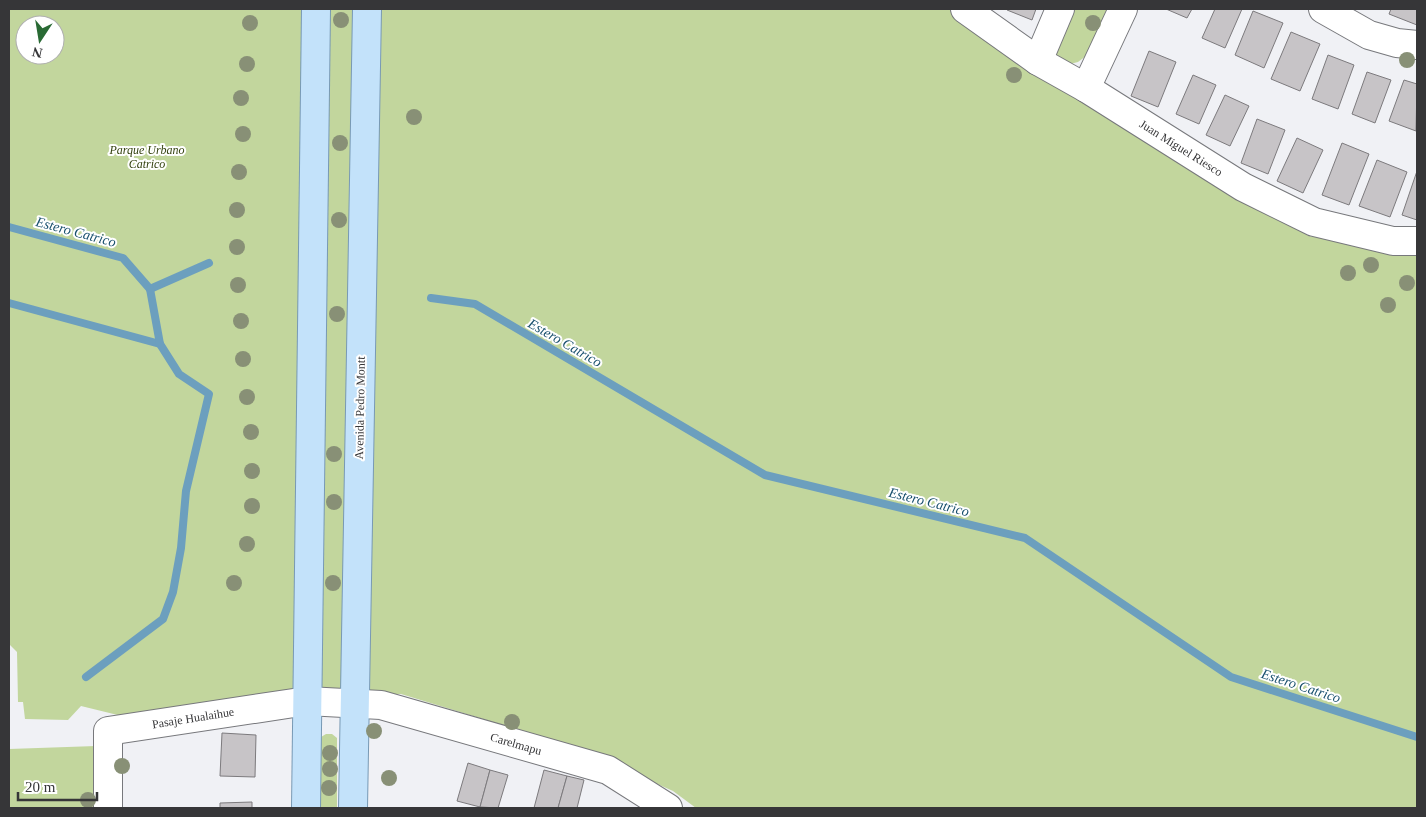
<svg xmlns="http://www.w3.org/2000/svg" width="1426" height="817" viewBox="0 0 1426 817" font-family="Georgia,serif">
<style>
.green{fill:#c2d69d;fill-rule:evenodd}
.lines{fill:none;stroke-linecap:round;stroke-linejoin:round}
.stream{stroke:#6c9fbe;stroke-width:8}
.building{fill:#c7c4c7;stroke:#7c7a7d}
.minor-casing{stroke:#77787c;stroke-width:30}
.major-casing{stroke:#7899b4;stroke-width:30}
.minor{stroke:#fff;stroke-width:28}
.major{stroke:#c3e2fa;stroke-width:28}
.tree{fill:#889076}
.labels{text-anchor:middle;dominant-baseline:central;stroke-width:4;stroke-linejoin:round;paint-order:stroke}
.street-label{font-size:12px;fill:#363638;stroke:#fff}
.park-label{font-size:12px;font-style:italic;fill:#33410e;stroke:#fff}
.water-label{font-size:14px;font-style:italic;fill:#164e6c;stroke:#fff}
</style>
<rect width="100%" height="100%" fill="#f0f1f5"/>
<g class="green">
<path d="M9,9h943l232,153 125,74 89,14 19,1v557h-721l-23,-17 -76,-34 -68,-24 -128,-39h-128l-139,25 -53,-13 -13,14 -43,-1 -2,-17h-5l-1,-50 -8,-8zM25,25h30v30h-30z"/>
<path d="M1068,9h39l-21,47 -8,6 -12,3 -11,-10z"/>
<path d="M326,734h6l5,4v70h-18l2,-71z"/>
<path d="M96,746l2,62h-89v-59z"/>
</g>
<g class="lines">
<g class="stream">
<path d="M9,227l114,31 27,31 59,-26"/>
<path d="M431,298l44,6 290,171 260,63 206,139 186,60"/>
<path d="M9,303l151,41"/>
<path d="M86,677l77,-58 10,-27 8,-44 5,-57 23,-97 -30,-20 -19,-30 -10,-55"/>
</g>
</g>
<g class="building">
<path d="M1008,9h28l-4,11 -25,-10z"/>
<path d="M1166,9h26l-5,9z"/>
<path d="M1215,9h27l-17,39 -23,-10z"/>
<path d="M1391,9h26v16l-28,-11z"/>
<path d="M1253,11l30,12 -19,45 -29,-13z"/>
<path d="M1291,32l29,12 -20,47 -29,-12z"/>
<path d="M1149,51l27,11 -18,45 -27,-11z"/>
<path d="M1328,55l26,10 -16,44 -26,-10z"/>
<path d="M1367,72l24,8 -16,43 -23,-9z"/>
<path d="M1193,75l23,10 -17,39 -23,-10z"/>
<path d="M1404,80l13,4 -1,47 -27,-10z"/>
<path d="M1225,95l24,11 -19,40 -24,-11z"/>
<path d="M1257,119l28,11 -17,44 -27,-11z"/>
<path d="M1297,138l26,12 -20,43 -26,-12z"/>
<path d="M1342,143l27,11 -20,51 -27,-10z"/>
<path d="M1377,160l30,12 -17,45 -31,-11z"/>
<path d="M1417,171v49l-15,-5z"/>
<path d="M222,733l34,2 -1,42 -35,-1z"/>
<path d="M468,763l22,7 -10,37 -23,-6z"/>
<path d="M490,770l18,5 -10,33 -18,-1z"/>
<path d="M544,770l23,6 -9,32h-24z"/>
<path d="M567,776l17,4 -7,28h-19z"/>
<path d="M252,802v6h-32v-5z"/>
</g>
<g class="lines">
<g class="minor-casing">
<g id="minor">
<path d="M965,9l73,52 48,27 157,99 71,35 79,19h24"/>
<path d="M1323,9l46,26 28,8 20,2"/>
<path d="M1038,61l22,-52"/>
<path d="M1086,88l37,-79"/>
<path d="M108,808v-77l199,-30 74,4 227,65 60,38"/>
</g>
</g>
<g class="major-casing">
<g id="major">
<path d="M306,808l10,-799"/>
<path d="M353,808l14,-799"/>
</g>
</g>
<use href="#minor" class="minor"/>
<use href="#major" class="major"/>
</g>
<g class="tree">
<circle cx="341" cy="20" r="8"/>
<circle cx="250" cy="23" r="8"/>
<circle cx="1093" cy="23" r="8"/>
<circle cx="1407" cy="60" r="8"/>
<circle cx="247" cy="64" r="8"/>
<circle cx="1014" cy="75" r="8"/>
<circle cx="241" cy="98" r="8"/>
<circle cx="414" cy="117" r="8"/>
<circle cx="243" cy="134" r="8"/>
<circle cx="340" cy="143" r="8"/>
<circle cx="239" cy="172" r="8"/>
<circle cx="237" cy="210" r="8"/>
<circle cx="339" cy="220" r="8"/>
<circle cx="237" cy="247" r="8"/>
<circle cx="1371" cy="265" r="8"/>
<circle cx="1348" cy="273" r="8"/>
<circle cx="1407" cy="283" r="8"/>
<circle cx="238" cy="285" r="8"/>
<circle cx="1388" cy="305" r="8"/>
<circle cx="337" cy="314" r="8"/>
<circle cx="241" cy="321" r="8"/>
<circle cx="243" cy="359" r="8"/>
<circle cx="247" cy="397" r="8"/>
<circle cx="251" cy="432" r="8"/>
<circle cx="334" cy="454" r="8"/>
<circle cx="252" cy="471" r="8"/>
<circle cx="334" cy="502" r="8"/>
<circle cx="252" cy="506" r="8"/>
<circle cx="247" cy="544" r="8"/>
<circle cx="234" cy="583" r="8"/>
<circle cx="333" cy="583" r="8"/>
<circle cx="512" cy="722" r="8"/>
<circle cx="374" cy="731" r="8"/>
<circle cx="330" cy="753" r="8"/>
<circle cx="122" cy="766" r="8"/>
<circle cx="330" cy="769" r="8"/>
<circle cx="389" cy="778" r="8"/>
<circle cx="329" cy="788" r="8"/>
<circle cx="88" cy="800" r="8"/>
</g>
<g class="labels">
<g class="street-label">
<text transform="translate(1181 148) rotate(32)">Juan Miguel Riesco</text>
<text transform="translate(360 408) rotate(-89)">Avenida Pedro Montt</text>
<text transform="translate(193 718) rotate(-9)">Pasaje Hualaihue</text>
<text transform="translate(516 744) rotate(16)">Carelmapu</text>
</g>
<g class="park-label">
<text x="147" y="150">Parque Urbano<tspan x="147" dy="14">Catrico</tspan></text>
</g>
<g class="water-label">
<text transform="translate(76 232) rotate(15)">Estero Catrico</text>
<text transform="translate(565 343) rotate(30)">Estero Catrico</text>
<text transform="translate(929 502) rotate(14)">Estero Catrico</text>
<text transform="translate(1301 686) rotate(18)">Estero Catrico</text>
</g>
</g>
<rect width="1426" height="817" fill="none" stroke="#363638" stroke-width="20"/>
<g transform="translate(40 40) rotate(192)"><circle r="24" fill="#ffffff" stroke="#afafaf"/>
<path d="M0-4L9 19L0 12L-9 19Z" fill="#296a34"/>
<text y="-8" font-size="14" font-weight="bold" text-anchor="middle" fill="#363638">N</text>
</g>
<path d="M18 792v8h79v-8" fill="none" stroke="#363638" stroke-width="2.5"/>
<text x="25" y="792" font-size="15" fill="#363638" stroke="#ffffff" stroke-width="4" paint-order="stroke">20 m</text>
</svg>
